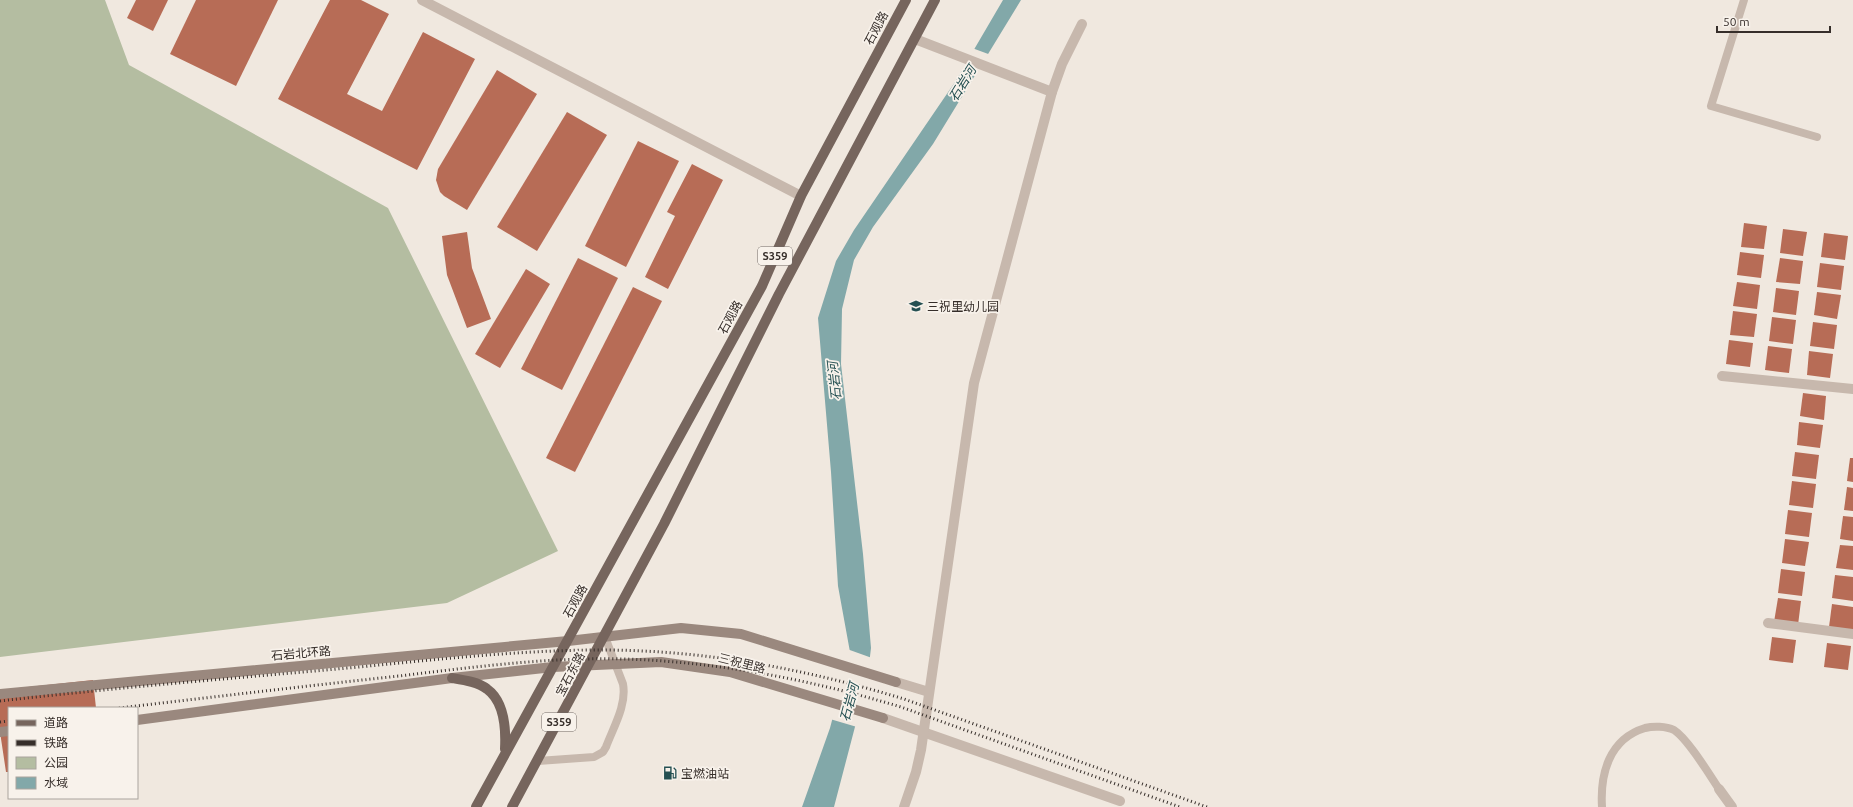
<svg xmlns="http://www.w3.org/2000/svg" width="1853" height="807" viewBox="0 0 1853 807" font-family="Ubuntu,'Noto Sans SC',sans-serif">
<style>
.green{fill:#b4bda1}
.water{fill:#82a8a9}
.pier{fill:#f0e8df}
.building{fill:#b76c56}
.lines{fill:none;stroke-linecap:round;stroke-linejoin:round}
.lane{stroke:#c7b8ad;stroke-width:8}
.street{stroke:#c7b8ad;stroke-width:10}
.secondary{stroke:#9a887e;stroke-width:10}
.primary{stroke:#76655d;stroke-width:10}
.rail{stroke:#362e2a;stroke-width:3;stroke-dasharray:1 3;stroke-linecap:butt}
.labels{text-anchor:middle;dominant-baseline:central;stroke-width:3.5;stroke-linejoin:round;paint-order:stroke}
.shield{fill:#f8f2eb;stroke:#706964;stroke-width:1}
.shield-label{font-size:11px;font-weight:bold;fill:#362e2a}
.street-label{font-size:12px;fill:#362e2a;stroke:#f8f2eb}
.poi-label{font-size:12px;fill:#362e2a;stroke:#f8f2eb;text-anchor:start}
.water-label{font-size:13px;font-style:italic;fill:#255052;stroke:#f8f2eb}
</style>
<rect width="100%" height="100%" fill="#f0e8df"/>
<path class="green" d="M0,0h105l24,65 259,143 170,343 -111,52 -447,54z"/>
<path class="water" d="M1003,0h18l-88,144 -60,83 -19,33 -12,49 -1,55 22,190 8,94 -4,33 -33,126h-32l28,-79 20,-76 -12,-66 -7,-114 -13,-154 18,-57 18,-31 101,-148z"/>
<g class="pier">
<path d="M972,48l19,7 -14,22 -18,-7z"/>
<path d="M847,649l25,9 -3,24 -12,45 -27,-8z"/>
</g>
<g class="building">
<path d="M136,0h32l-15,31 -26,-13z"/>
<path d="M196,0h82l-42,86 -66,-32z"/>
<path d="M330,0h31l28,14 -42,80 35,17 41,-79 52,27 -58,111 -139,-71z"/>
<path d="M497,70l40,24 -70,116 -23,-14 -4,-4 -4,-12 2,-11z"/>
<path d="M567,112l40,23 -70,116 -40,-24z"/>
<path d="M638,141l41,20 -53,106 -41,-21z"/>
<path d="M692,164l31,16 -55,109 -23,-12 30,-61 -8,-4z"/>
<path d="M1744,223l23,3 -3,23 -23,-2z"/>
<path d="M1783,229l24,3 -4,24 -23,-3z"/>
<path d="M467,232l5,36 19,51 -24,9 -20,-53 -5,-39z"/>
<path d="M1824,233l24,3 -3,24 -24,-3z"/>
<path d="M1740,252l24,3 -3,23 -24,-3z"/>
<path d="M578,258l40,20 -56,112 -41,-21z"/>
<path d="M1780,258l23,3 -3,23 -24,-2z"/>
<path d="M1820,263l24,3 -3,24 -24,-3z"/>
<path d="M526,269l24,15 -50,84 -25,-14z"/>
<path d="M1737,282l23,3 -3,24 -24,-3z"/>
<path d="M633,287l29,14 -87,171 -29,-14z"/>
<path d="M1776,288l23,3 -3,24 -23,-3z"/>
<path d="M1817,292l24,3 -4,24 -23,-4z"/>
<path d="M1733,311l24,3 -3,23 -24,-2z"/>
<path d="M1772,317l24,3 -3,24 -24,-3z"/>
<path d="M1813,322l24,3 -3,24 -24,-3z"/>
<path d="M1729,340l24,3 -3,24 -24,-3z"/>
<path d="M1768,346l24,3 -3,24 -24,-3z"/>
<path d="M1809,351l24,3 -3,24 -23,-3z"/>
<path d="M1803,393l23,3 -2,24 -24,-4z"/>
<path d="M1799,422l24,3 -3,23 -23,-3z"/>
<path d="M1795,452l24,3 -3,24 -24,-3z"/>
<path d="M1850,458h3v24l-6,-1z"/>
<path d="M1792,481l24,3 -3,24 -24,-3z"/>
<path d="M1847,487l6,1v23l-9,-1z"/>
<path d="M1788,510l24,3 -3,24 -24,-3z"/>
<path d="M1843,516l10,1v24l-13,-2z"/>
<path d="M1785,539l24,3 -4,24 -23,-3z"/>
<path d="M1840,545l13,1v24l-17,-2z"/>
<path d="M1781,569l24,3 -3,24 -24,-3z"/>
<path d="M1835,575l18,2v24l-21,-3z"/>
<path d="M1778,598l23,3 -3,24 -24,-3z"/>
<path d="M1832,604l21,3v23l-24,-3z"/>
<path d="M1772,637l24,3 -3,23 -24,-3z"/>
<path d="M1827,643l24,3 -3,24 -24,-3z"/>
<path d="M93,680l3,28h-87v64h-3l-6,-40v-42z"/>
</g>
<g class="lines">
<g class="lane">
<path d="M1744,0l-33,106 106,31"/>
<path d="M538,761l56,-4 9,-5 3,-5c7,-19 21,-42 17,-63l-18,-47"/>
<path d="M1602,807c-2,-33 7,-68 43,-79 8,-2 21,-2 29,2 14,9 35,44 45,59"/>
</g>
<g class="street">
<path d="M422,0l379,196"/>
<path d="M915,39l137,53"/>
<path d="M1722,376l131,13"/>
<path d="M1768,623l85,11"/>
<path d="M896,682l33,10"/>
<path d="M883,718l237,83"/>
<path d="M1719,789l13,18"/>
<path d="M904,807l12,-35 5,-22 53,-367 78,-291 10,-28 20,-40"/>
</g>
<g class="secondary">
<path d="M0,694l568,-53 113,-13 60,6 155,48"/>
<path d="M137,720l315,-42 101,-11 108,-5 69,10 153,46"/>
<path d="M0,732l9,-1"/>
</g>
<g class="primary">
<path d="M452,678c12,2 26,4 35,11 18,13 19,41 18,60"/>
<path d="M476,807l286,-521 39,-90 105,-196"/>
<path d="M512,807l152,-283 115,-230 156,-294"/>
</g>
<g class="rail">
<path d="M0,701c112,-13 225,-22 337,-32 88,-8 177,-19 265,-19 103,0 204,19 302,49l303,108"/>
<path d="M119,708c94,-11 187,-22 280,-32 83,-10 165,-21 249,-16 87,5 170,22 253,47l279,100"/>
<path d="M0,722l9,-1"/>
</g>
</g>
<defs>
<g id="school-bare" transform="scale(1.08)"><path d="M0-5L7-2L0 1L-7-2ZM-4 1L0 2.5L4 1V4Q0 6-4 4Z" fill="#255052" stroke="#f8f2eb" stroke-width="2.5" paint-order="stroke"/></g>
<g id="fuel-bare" transform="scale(1.08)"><path d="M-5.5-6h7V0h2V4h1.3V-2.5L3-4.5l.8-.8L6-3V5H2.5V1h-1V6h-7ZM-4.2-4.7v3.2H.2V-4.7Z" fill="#255052" stroke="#f8f2eb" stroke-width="2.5" paint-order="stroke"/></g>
</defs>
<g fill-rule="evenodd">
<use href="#school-bare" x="916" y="306"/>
<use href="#fuel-bare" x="670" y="773"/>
</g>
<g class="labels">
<g class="shield">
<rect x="758" y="247" width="34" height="18" rx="3"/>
<rect x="542" y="713" width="34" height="18" rx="3"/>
</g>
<g class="shield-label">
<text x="775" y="256">S359</text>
<text x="559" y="722">S359</text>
</g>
<g class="street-label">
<text transform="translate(876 28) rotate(-62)">石观路</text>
<text transform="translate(730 317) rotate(-61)">石观路</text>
<text transform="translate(575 601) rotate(-61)">石观路</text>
<text transform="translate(301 653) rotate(-5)">石岩北环路</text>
<text transform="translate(742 663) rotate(14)">三祝里路</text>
<text transform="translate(570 674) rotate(-62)">宝石东路</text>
</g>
<g class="poi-label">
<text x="927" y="306">三祝里幼儿园</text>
<text x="681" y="773">宝燃油站</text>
</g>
<g class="water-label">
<text transform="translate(962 83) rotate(-58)">石岩河</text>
<text transform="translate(834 381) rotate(-96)">石岩河</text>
<text transform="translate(849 702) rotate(-75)">石岩河</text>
</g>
</g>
<rect x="8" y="707" width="130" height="92" fill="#f8f2eb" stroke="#aaa49e"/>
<rect x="16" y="720" width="20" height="6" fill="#76655d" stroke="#aaa49e"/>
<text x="44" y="727" font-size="12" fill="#362e2a">道路</text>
<rect x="16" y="740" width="20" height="6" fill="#362e2a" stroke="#aaa49e"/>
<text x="44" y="747" font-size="12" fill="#362e2a">铁路</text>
<rect x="16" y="757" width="20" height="12" fill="#b4bda1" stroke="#aaa49e"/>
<text x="44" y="767" font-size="12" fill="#362e2a">公园</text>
<rect x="16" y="777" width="20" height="12" fill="#82a8a9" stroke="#aaa49e"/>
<text x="44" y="787" font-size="12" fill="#362e2a">水域</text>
<path d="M1717 26v6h113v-6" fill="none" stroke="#362e2a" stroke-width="2"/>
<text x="1723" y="26" font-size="12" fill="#362e2a" stroke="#f8f2eb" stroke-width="3" paint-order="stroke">50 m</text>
</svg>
